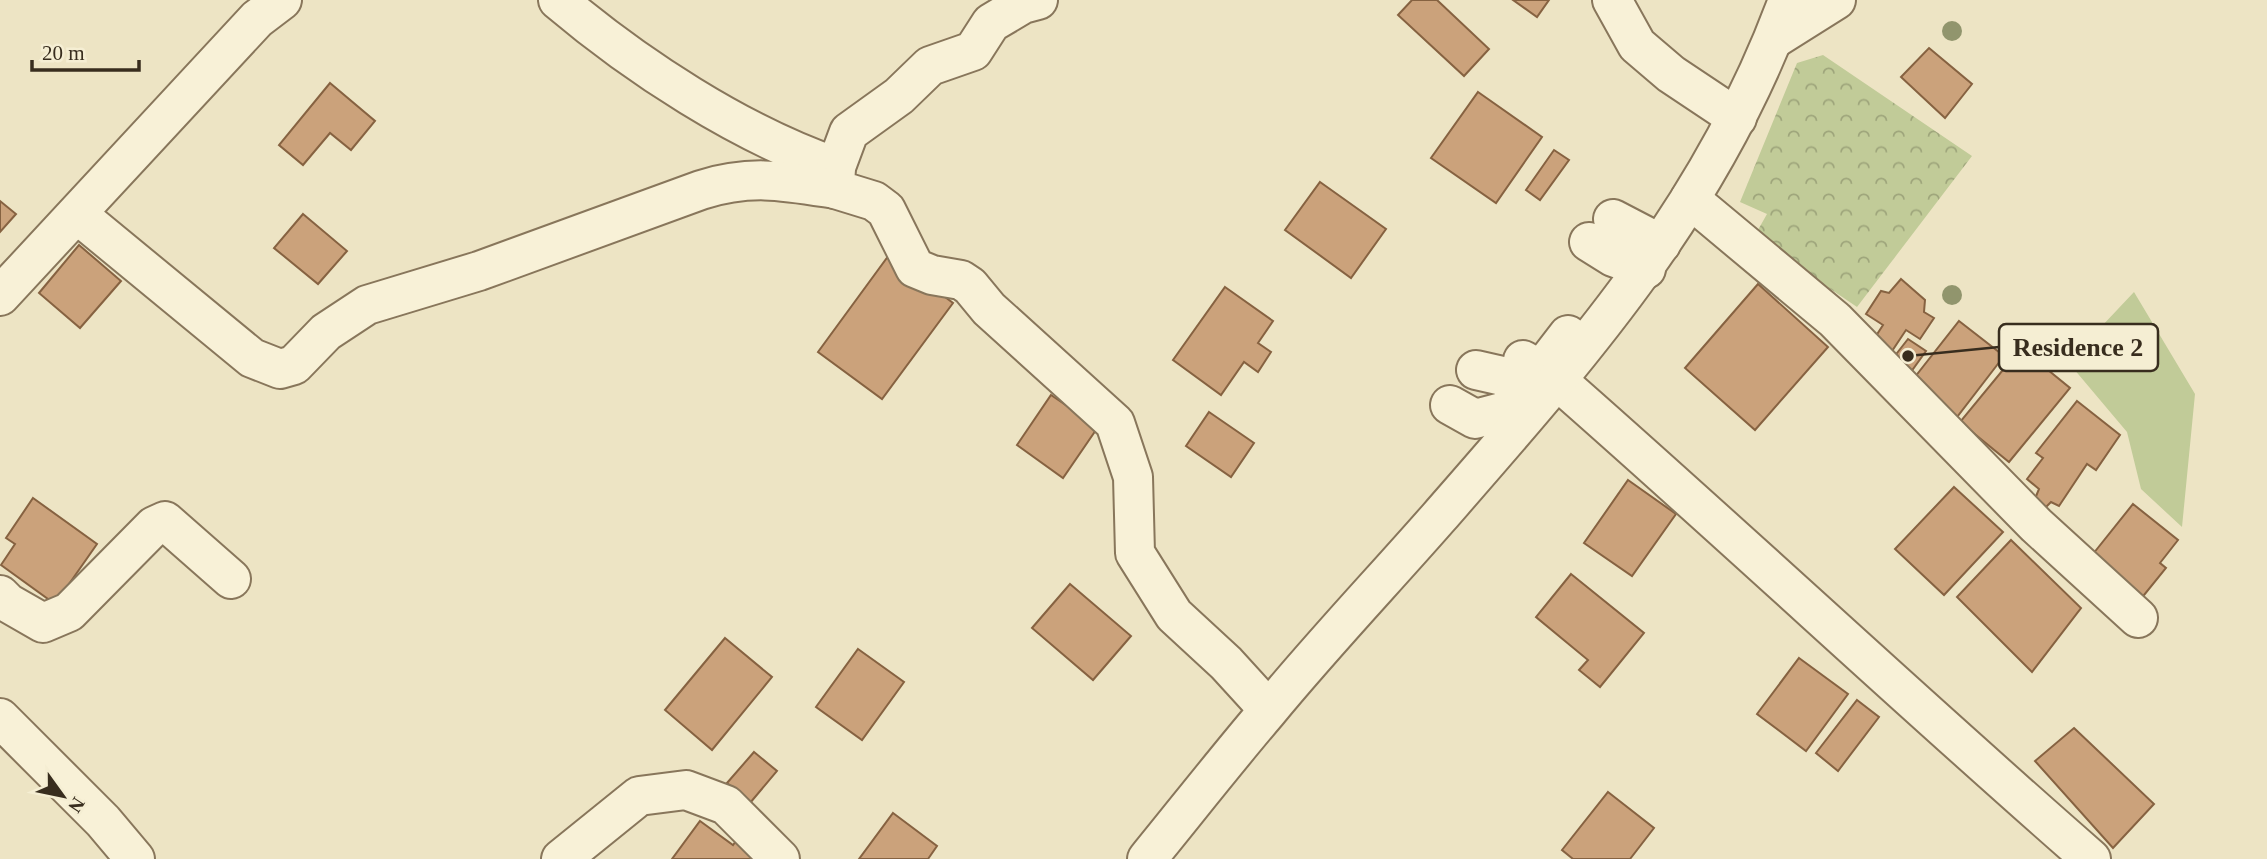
<svg xmlns="http://www.w3.org/2000/svg" width="2267" height="859" viewBox="0 0 2267 859" font-family="'Times New Roman',serif">
<style>
.grass{fill:#c1cb98}
.forest{fill:url(#forest-crowns)}
.building{fill:#cba27b;stroke:#866241;stroke-width:2}
.lines{fill:none;stroke-linecap:round;stroke-linejoin:round}
.minor-casing{stroke:#88765b;stroke-width:42}
.minor{stroke:#f8f1d7;stroke-width:38}
.tree{fill:#91956d}
.leader{fill:none;stroke:#382d1e;stroke-width:2.5}
.callout-dot{fill:#382d1e;stroke:#f5eed3;stroke-width:2.5}
.callout{fill:#f5eed3;stroke:#382d1e;stroke-width:2.5}
.callout-label{font-size:26px;text-anchor:middle;font-weight:bold;fill:#382d1e}
</style>
<defs>
<pattern id="forest-crowns" width="20" height="18" patternUnits="userSpaceOnUse" patternTransform="scale(1.75)"><rect width="20" height="18" fill="#c1cb98"/><path d="M2 6a3 3 0 1 1 6 0M12 15a3 3 0 1 1 6 0" fill="none" stroke="#9ea57b"/></pattern>
</defs>
<rect width="100%" height="100%" fill="#ede4c4"/>
<path class="grass" d="M2134,292l61,102 -13,133 -41,-38 -14,-57 -59,-70z"/>
<path class="forest" d="M1823,55l149,101 -115,151 -103,-70 13,-23 -27,-12 57,-139z"/>
<g class="building">
<path d="M1412,0h25l52,49 -25,27 -66,-61z"/>
<path d="M1513,0h36l-12,17z"/>
<path d="M1929,48l43,36 -27,34 -44,-41z"/>
<path d="M330,83l45,38 -24,29 -21,-17 -27,32 -24,-20z"/>
<path d="M1478,92l64,45 -46,66 -65,-45z"/>
<path d="M1554,150l15,10 -29,40 -14,-10z"/>
<path d="M1320,182l66,47 -35,49 -66,-48z"/>
<path d="M0,201l16,13 -16,18z"/>
<path d="M303,214l44,37 -29,33 -44,-36z"/>
<path d="M79,245l42,36 -41,47 -41,-35z"/>
<path d="M889,255l64,48 -71,96 -64,-47z"/>
<path d="M1901,279l24,21 -1,12 10,6 -14,21 -14,-9 -14,21 -18,-12 9,-14 -17,-11 15,-23 8,2z"/>
<path d="M1758,284l70,63 -73,83 -70,-62z"/>
<path d="M1225,287l48,34 -15,22 13,9 -13,20 -14,-10 -23,33 -48,-35z"/>
<path d="M1959,321l45,35 -47,61 -46,-35z"/>
<path d="M1908,339l18,12 -18,25 -18,-14z"/>
<path d="M2021,348l49,40 -61,74 -49,-40z"/>
<path d="M1051,395l47,32 -35,51 -46,-33z"/>
<path d="M2077,401l43,34 -24,35 -9,-6 -28,42 -8,-4 -9,9 -10,-5 7,-17 -12,-10 16,-21 -7,-5z"/>
<path d="M1209,412l45,31 -23,34 -45,-31z"/>
<path d="M1628,480l48,34 -44,62 -48,-33z"/>
<path d="M1954,487l49,45 -59,63 -49,-46z"/>
<path d="M33,498l64,46 -42,60 -54,-39 14,-21 -9,-6z"/>
<path d="M2133,504l45,36 -18,23 6,5 -26,32 -51,-41z"/>
<path d="M2011,540l70,68 -49,64 -75,-75z"/>
<path d="M1571,574l73,59 -44,54 -21,-17 9,-10 -52,-43z"/>
<path d="M1070,584l61,52 -38,44 -61,-52z"/>
<path d="M725,638l47,39 -60,73 -47,-40z"/>
<path d="M858,649l46,33 -42,58 -46,-33z"/>
<path d="M1799,658l49,36 -42,57 -49,-37z"/>
<path d="M1857,700l22,17 -41,54 -22,-18z"/>
<path d="M2074,728l80,76 -41,44 -78,-87z"/>
<path d="M754,752l23,19 -27,32 -23,-20z"/>
<path d="M1608,792l46,36 -24,31h-57l-11,-9z"/>
<path d="M893,813l44,33 -9,13h-69z"/>
<path d="M700,821l33,24 3,-4 18,12 -1,6h-81z"/>
</g>
<g class="lines">
<g class="minor-casing">
<g id="minor">
<path d="M558,0c78,66 182,134 278,167"/>
<path d="M1038,0l-15,4 -32,19 -18,28 -43,15 -31,30 -50,36 -13,35 -1,22 39,12 12,9 29,58 17,7 29,5 9,6 19,23 126,114 18,54 2,76 39,62 52,48 42,46"/>
<path d="M1612,0l25,45 34,29 66,44"/>
<path d="M1774,39l62,-39"/>
<path d="M1690,199l145,121 201,205 102,93"/>
<path d="M77,214l175,144 28,11 14,-4 32,-33 41,-27 112,-34 222,-81c50,-16 84,-9 134,-1"/>
<path d="M1613,219l48,25"/>
<path d="M1589,242l24,15 33,12"/>
<path d="M0,296l257,-277 25,-19"/>
<path d="M1476,370l44,10 3,-20 18,10 27,-35"/>
<path d="M1558,381c179,157 353,321 533,478"/>
<path d="M1450,405l25,14 34,-9 11,-30 4,-2"/>
<path d="M0,595l8,8 35,20 26,-11 85,-86 11,-5 66,58"/>
<path d="M0,718l103,103 32,38"/>
<path d="M561,859l78,-63 47,-6 40,15 54,54"/>
<path d="M1147,859c40,-49 79,-99 120,-147 55,-67 115,-130 172,-195 143,-164 273,-309 349,-517"/>
</g>
</g>
<use href="#minor" class="minor"/>
</g>
<g class="tree">
<circle cx="1952" cy="31" r="10"/>
<circle cx="1952" cy="295" r="10"/>
</g>
<path class="leader" d="M1908 356L1999 347"/>
<circle class="callout-dot" cx="1908" cy="356" r="7"/>
<rect class="callout" x="1999" y="324" width="159" height="47" rx="7"/>
<g class="callout-label">
<text x="2078" y="356">Residence 2</text>
</g>
<g transform="translate(63 796) rotate(123)" stroke="#f5eed3" stroke-width="5" paint-order="stroke">
<path d="M0-5L12 26L0 18L-12 26Z" fill="#382d1e"/>
<text y="-10" font-size="19" font-weight="bold" text-anchor="middle" fill="#382d1e">N</text>
</g>
<path d="M32 60v10h107v-10" fill="none" stroke="#382d1e" stroke-width="3.5"/>
<text x="42" y="60" font-size="21" fill="#382d1e" stroke="#f5eed3" stroke-width="5" paint-order="stroke">20 m</text>
</svg>
